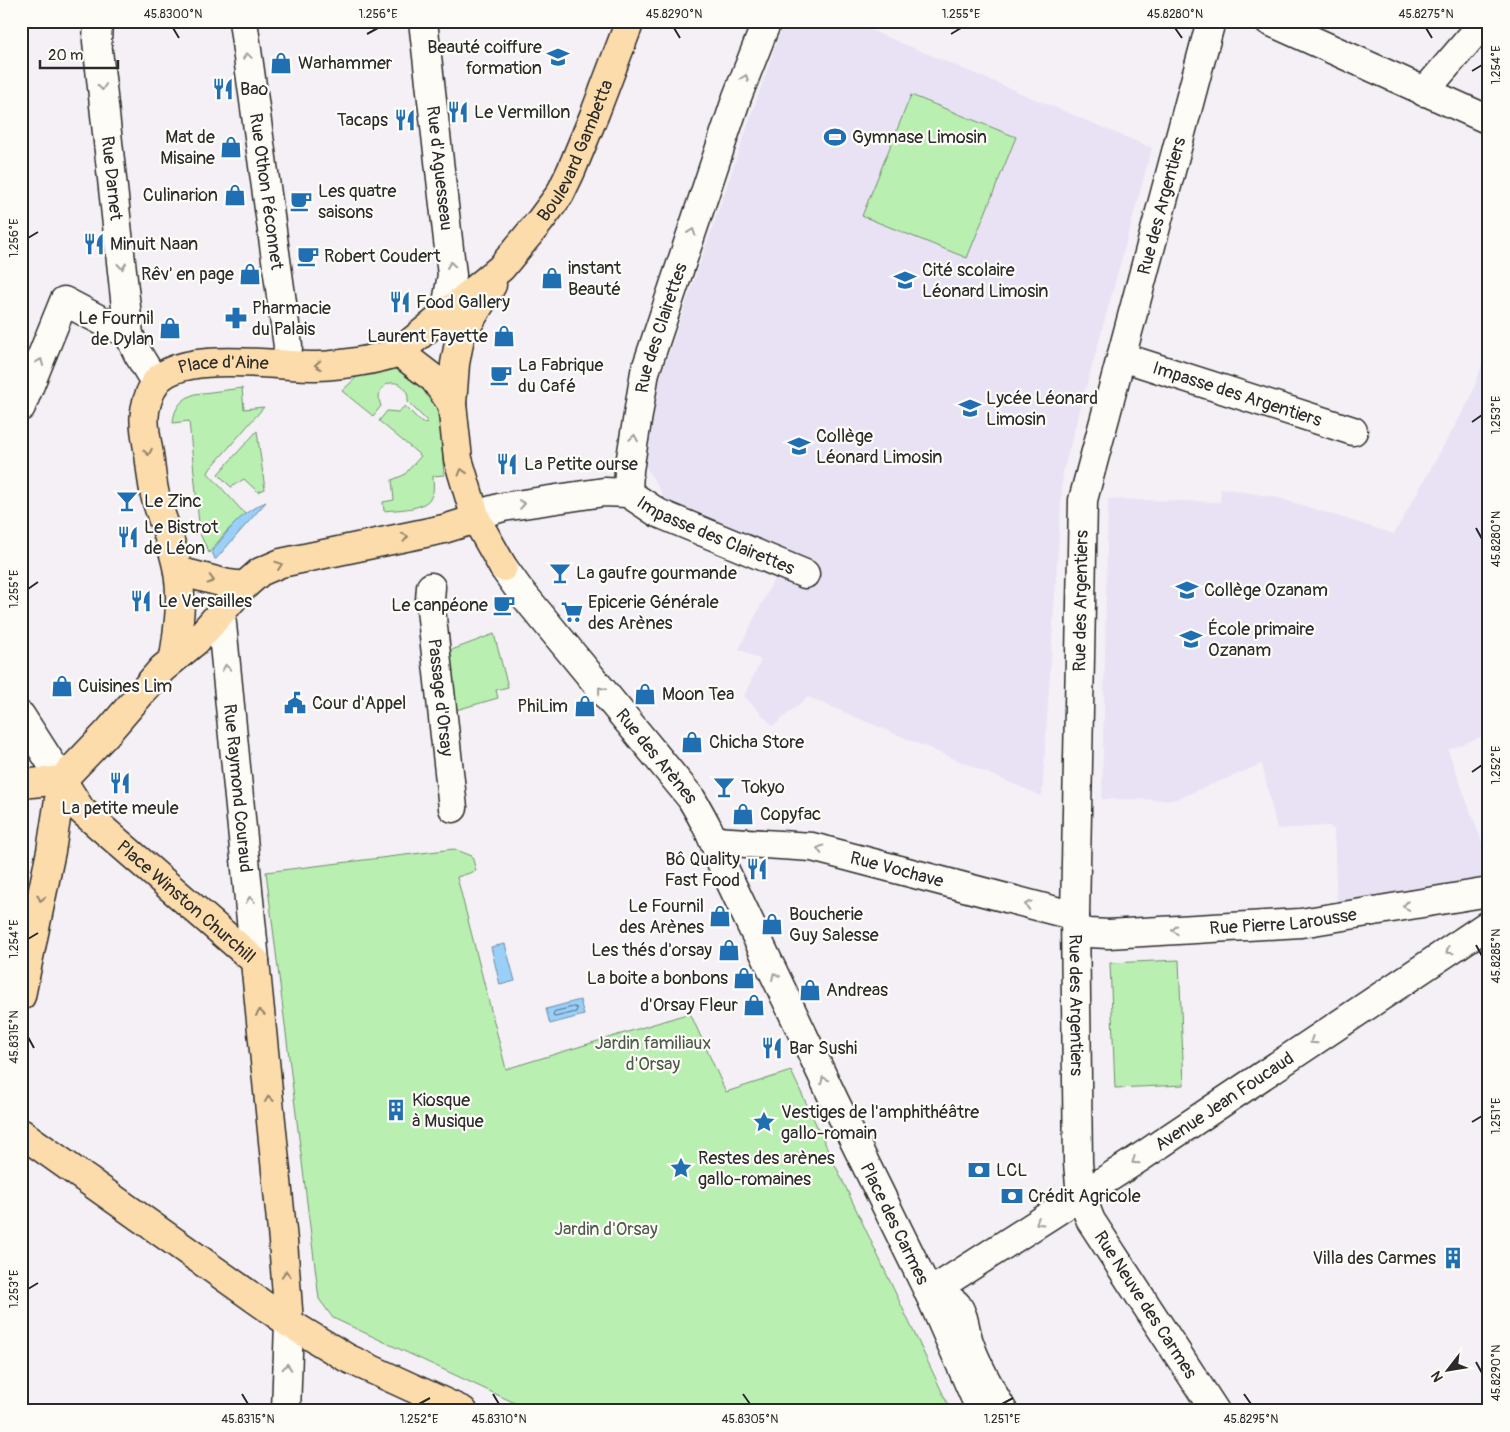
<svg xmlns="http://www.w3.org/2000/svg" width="1510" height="1432" viewBox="0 0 1510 1432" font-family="Pangolin,sans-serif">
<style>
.built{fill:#e9e2f4}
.green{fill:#b9efb1;stroke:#728d6e}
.water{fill:#99cff8;stroke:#6d8da6}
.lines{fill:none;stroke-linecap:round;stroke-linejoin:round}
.shore{stroke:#576d7d;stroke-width:1}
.minor-casing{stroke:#2b2b2b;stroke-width:31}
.major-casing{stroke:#2b2b2b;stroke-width:31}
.minor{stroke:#fdfcf7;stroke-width:28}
.major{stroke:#fddcac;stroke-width:28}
.oneway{stroke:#9e9e9b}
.oneway2{stroke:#94846c}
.ticks{fill:none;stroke:#2b2b2b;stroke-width:2}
.labels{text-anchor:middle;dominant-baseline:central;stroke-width:4.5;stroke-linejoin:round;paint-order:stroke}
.poi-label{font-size:18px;fill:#2b2b2b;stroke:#fdfcf7;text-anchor:start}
.street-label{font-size:18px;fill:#2b2b2b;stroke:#fdfcf7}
.park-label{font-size:18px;fill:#4e5c4c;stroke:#fdfcf7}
.neatline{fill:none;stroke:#2b2b2b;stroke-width:2}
.ticks-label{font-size:12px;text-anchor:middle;fill:#2b2b2b}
</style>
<rect width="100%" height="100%" fill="#f4f0f6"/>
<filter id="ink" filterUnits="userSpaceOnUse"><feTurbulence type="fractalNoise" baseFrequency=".02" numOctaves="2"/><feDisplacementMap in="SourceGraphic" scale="10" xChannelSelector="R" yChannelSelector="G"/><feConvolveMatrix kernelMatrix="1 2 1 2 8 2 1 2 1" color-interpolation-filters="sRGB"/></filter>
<g filter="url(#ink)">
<g class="built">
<path d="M784,21h65l303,127 -89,324 -21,324 -234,-99 -35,29 -29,-30 17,-36 -22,-11 37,-74 -106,-68 -27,-45 5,-49z"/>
<path d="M1489,357v377l-41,16 41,111v17l-95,22 -57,10 -3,-80 -5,-4 -52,3 -15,-65 -88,36 -72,-1 6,-300 112,3 1,-14 58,10 115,36 76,-135 13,-37z"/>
</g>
<g class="green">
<path d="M911,95l105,42 -49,121 -105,-42z"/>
<path d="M392,369c21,1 40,19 45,39 5,21 5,45 7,67l-11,1c0,5 1,11 0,16 -4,19 -34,17 -49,19l-1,-9 11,-2 -2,-20 12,-5 17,-19 -42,-35 8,-10 11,1 7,-6 17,17 6,-1 -20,-20c2,-29 -38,-23 -27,4l-8,10 -31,-25 20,-19z"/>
<path d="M242,388l2,21 20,-2 -54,62 -2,4 37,41 -19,18 -17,21 -9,-19 -11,-113 -16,2c1,-15 8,-24 22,-29z"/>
<path d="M257,431l8,58 -7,3 -14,-13 -13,8 -13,-13z"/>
<path d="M494,634l14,53 -12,3 2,8 -42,12 -7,-59z"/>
<path d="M454,849l18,7 4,15 -19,6 49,192 184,-56 36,79 65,-21 160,340h-419l-199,-93 -14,-19 -53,-427z"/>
<path d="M1179,960l5,125 -69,3 -5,-125z"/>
</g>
<g class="water">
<path d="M266,502l-50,57h-1l-3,-7c15,-21 30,-41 54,-50z"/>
<path d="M505,944l10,37 -15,4 -9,-38z"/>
<path d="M580,1000l4,15 -34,9 -4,-15z"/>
</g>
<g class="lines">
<path class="shore" d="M574,1007l3,1 -1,4 -21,5 -2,-1 1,-4z"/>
<g class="minor-casing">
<g id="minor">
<path id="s1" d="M98,21l-1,20 32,294"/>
<path id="s2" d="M243,21l45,325 -1,18"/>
<path id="s3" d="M423,21l29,254 -7,39"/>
<path id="s4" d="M1211,21l-128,479 -8,416 3,247 3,33 10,25 124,190"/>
<path d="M1269,21l220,99"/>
<path d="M1424,92l61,-71"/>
<path id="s5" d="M1122,357l231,74"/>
<path d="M21,407l43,-106 65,34 9,19 17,28"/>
<path id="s6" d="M628,493l30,20 147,61"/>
<path id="s7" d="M476,519l13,-8 14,-4 101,-15 24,1 1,-23 16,-98 92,-275 30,-76"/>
<path id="s8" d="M503,567l15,21 173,210c13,22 23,40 30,64l114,240 94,191 52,118"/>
<path id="s9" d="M431,587l-1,13 23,208"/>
<path id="s10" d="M221,614l34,347"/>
<path d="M21,716l41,64"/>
<path id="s11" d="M715,841l97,6 263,69"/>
<path id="s12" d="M1076,930l13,3 19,1 193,-11 188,-31"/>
<path id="s13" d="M929,1293l206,-132 354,-237"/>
<path d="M929,1293c9,3 22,5 28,12 8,11 8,28 13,40 8,23 21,45 33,66"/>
<path d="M286,1411l3,-88"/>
</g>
</g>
<g class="major-casing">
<g id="major">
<path d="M492,285l-32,52 -5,27 -3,40 6,55 18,60 27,48"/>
<path d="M399,352l35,27 18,25"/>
<path d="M178,571l50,13 16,2"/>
<path id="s14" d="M174,658c4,-28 9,-58 4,-86 -4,-25 -15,-49 -22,-73 -4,-14 -5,-30 -7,-45 -5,-27 -9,-43 5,-69 21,-37 128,-18 164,-19 24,-1 58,-6 81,-14l102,-84 39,-47 20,-27 11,-23 24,-58 35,-92"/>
<path id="s15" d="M62,780l19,30 174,151 28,280 6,82"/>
<path d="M21,784l41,-4 45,-47 55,-64 34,-28 48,-55 16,-14 21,-9 163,-34 32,-10"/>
<path d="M21,996l30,-145 11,-71"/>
<path d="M21,1133l268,190 58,35 116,53"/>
</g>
</g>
<use href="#minor" class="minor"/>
<use href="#major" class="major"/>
</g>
<defs><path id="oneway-chevron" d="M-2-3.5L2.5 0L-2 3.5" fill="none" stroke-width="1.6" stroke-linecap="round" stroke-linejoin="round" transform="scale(1.25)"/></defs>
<g class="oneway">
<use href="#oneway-chevron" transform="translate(247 56) rotate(-98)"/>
<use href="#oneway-chevron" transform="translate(745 78) rotate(-69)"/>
<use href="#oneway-chevron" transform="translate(102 87) rotate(84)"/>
<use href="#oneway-chevron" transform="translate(692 232) rotate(-71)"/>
<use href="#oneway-chevron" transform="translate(451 265) rotate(-97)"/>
<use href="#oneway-chevron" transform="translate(122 266) rotate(84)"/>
<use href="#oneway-chevron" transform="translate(40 362) rotate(-68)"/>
<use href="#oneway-chevron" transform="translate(634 438) rotate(-81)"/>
<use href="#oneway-chevron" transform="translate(522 504) rotate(-8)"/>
<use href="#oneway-chevron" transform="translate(226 668) rotate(-98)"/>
<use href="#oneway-chevron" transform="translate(601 690) rotate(-129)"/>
<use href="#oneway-chevron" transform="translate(820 849) rotate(-165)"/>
<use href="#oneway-chevron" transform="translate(250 900) rotate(-96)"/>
<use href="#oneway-chevron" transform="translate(1028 905) rotate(-165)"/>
<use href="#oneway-chevron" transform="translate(1406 906) rotate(170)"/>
<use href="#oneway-chevron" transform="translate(1175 930) rotate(177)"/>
<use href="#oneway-chevron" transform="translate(1449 951) rotate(146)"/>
<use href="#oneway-chevron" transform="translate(775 976) rotate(-115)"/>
<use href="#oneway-chevron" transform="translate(1313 1041) rotate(146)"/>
<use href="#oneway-chevron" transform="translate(824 1080) rotate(-115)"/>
<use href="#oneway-chevron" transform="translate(1135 1161) rotate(146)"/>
<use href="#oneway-chevron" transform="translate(1039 1222) rotate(148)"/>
<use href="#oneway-chevron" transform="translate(287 1367) rotate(-88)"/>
</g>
<g class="oneway2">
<use href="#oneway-chevron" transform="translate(318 365) rotate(178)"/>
<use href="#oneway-chevron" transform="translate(148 452) rotate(81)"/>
<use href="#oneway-chevron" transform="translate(462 472) rotate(-107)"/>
<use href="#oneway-chevron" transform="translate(405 537) rotate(-12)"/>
<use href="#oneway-chevron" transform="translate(279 565) rotate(-19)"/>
<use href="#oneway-chevron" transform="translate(211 580) rotate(15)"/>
<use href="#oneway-chevron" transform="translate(41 898) rotate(102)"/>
<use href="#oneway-chevron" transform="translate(260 1013) rotate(-96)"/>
<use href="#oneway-chevron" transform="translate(269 1099) rotate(-96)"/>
<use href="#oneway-chevron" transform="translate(286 1274) rotate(-94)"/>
</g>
</g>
<path class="ticks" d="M173,28l6,10M674,28l6,10M1175,28l7,10M1426,28l6,10M367,34l11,-6M951,34l10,-6M1472,71l10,-6M28,238l10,-6M1472,422l10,-7M1476,528l6,11M28,589l10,-7M1472,772l10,-7M28,939l10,-6M1476,945l6,11M28,1037l6,11M1472,1122l10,-6M28,1289l10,-6M1476,1362l6,11M242,1394l6,10M493,1394l6,10M743,1394l7,10M1244,1394l7,10M419,1404l11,-6M1002,1404l11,-6"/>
<defs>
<g id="university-bare" transform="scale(1.725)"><path d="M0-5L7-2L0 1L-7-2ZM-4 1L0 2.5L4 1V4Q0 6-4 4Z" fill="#1f6fb2" stroke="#fdfcf7" stroke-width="2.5" paint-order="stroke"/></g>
<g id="shop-bare" transform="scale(1.725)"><path d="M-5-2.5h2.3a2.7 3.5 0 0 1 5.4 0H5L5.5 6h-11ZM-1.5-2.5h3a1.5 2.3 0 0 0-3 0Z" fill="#1f6fb2" stroke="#fdfcf7" stroke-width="2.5" paint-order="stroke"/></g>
<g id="restaurant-bare" transform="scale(1.725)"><path d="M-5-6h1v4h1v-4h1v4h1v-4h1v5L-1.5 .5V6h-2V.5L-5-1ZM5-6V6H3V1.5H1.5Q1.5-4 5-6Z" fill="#1f6fb2" stroke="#fdfcf7" stroke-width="2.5" paint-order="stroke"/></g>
<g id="stadium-bare" transform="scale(1.725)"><path d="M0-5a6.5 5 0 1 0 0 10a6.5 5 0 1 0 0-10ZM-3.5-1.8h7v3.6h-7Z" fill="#1f6fb2" stroke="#fdfcf7" stroke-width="2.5" paint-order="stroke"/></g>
<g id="cafe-bare" transform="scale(1.725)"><path d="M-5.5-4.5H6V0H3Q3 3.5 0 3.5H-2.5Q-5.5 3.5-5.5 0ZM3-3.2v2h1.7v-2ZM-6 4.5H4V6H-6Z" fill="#1f6fb2" stroke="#fdfcf7" stroke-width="2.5" paint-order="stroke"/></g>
<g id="school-bare" transform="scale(1.725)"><path d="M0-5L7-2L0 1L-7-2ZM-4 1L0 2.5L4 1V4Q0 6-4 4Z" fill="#1f6fb2" stroke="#fdfcf7" stroke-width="2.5" paint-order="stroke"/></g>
<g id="pharmacy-bare" transform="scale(1.725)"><path d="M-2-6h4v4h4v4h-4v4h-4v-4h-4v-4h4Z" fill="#1f6fb2" stroke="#fdfcf7" stroke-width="2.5" paint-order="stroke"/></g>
<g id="bar-bare" transform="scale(1.725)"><path d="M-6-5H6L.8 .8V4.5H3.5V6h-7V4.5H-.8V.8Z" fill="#1f6fb2" stroke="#fdfcf7" stroke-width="2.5" paint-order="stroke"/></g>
<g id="supermarket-bare" transform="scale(1.725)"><path d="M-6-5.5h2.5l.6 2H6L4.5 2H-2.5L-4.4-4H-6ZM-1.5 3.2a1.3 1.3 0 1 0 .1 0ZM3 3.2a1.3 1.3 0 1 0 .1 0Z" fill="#1f6fb2" stroke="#fdfcf7" stroke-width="2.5" paint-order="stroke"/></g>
<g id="civic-bare" transform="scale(1.725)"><path d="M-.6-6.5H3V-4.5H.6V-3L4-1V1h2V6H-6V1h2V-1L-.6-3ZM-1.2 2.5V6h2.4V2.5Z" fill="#1f6fb2" stroke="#fdfcf7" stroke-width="2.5" paint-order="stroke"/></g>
<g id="building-bare" transform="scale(1.725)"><path d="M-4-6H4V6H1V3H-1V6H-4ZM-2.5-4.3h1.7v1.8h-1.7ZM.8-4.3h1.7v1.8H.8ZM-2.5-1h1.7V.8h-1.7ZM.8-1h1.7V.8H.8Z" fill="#1f6fb2" stroke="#fdfcf7" stroke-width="2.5" paint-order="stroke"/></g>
<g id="sight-bare" transform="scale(1.725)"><path d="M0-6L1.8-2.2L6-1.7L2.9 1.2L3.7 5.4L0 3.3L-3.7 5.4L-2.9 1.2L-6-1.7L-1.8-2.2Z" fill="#1f6fb2" stroke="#fdfcf7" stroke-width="2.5" paint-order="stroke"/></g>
<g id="bank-bare" transform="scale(1.725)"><path d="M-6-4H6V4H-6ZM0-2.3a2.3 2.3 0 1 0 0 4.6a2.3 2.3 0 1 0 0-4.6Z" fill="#1f6fb2" stroke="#fdfcf7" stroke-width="2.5" paint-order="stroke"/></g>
</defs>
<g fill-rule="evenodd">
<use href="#university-bare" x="558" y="57"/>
<use href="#shop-bare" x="281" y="63"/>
<use href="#restaurant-bare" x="223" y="89"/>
<use href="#restaurant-bare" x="458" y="112"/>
<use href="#restaurant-bare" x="405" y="120"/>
<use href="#stadium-bare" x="835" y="137"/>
<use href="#shop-bare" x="231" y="147"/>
<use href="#shop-bare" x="235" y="195"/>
<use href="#cafe-bare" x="301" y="201"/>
<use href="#restaurant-bare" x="94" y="244"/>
<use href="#cafe-bare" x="308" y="256"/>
<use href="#shop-bare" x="250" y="274"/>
<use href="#shop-bare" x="552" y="278"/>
<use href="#school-bare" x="905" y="280"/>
<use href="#restaurant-bare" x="400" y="302"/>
<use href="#pharmacy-bare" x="236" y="318"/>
<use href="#shop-bare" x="170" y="328"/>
<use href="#shop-bare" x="504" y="336"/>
<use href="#cafe-bare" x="501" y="375"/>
<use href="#school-bare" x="970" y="408"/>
<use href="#school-bare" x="799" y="446"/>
<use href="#restaurant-bare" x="507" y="464"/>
<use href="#bar-bare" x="127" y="501"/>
<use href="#restaurant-bare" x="128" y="537"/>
<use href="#bar-bare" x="560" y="573"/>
<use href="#school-bare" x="1187" y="590"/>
<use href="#restaurant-bare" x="141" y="601"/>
<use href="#cafe-bare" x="504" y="605"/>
<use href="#supermarket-bare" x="572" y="612"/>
<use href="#school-bare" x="1191" y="639"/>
<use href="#shop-bare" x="62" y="686"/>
<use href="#shop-bare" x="645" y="694"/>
<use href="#civic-bare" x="295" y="703"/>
<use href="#shop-bare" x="585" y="706"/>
<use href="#shop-bare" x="692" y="742"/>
<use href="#restaurant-bare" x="120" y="783"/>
<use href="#bar-bare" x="724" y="787"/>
<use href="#shop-bare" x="743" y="814"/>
<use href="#restaurant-bare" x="757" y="869"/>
<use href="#shop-bare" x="720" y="916"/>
<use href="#shop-bare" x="772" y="924"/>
<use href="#shop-bare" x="729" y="950"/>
<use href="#shop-bare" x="744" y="978"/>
<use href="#shop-bare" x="810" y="990"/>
<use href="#shop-bare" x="754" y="1005"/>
<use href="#restaurant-bare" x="772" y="1048"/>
<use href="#building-bare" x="396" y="1110"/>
<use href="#sight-bare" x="764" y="1122"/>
<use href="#sight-bare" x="681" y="1168"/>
<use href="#bank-bare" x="979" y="1170"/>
<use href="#bank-bare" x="1012" y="1196"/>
<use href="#building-bare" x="1453" y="1258"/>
</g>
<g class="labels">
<g class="poi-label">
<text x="542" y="47" text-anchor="end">Beauté coiffure<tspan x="542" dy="21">formation</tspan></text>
<text x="298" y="63">Warhammer</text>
<text x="240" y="89">Bao</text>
<text x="474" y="112">Le Vermillon</text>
<text x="388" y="120" text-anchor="end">Tacaps</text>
<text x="215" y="137" text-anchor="end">Mat de<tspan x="215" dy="21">Misaine</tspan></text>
<text x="852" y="137">Gymnase Limosin</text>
<text x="318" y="191">Les quatre<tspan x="318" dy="21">saisons</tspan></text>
<text x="218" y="195" text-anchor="end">Culinarion</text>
<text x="110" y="244">Minuit Naan</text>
<text x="324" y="256">Robert Coudert</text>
<text x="568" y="268">instant<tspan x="568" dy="21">Beauté</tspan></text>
<text x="922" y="270">Cité scolaire<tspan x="922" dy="21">Léonard Limosin</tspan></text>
<text x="234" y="274" text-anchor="end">Rêv' en page</text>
<text x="416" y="302">Food Gallery</text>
<text x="252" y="308">Pharmacie<tspan x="252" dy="21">du Palais</tspan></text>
<text x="154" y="318" text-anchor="end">Le Fournil<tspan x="154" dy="21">de Dylan</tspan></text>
<text x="488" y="336" text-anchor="end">Laurent Fayette</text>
<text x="518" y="365">La Fabrique<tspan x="518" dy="21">du Café</tspan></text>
<text x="986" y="398">Lycée Léonard<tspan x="986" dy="21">Limosin</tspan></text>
<text x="816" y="436">Collège<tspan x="816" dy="21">Léonard Limosin</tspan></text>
<text x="524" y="464">La Petite ourse</text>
<text x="144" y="501">Le Zinc</text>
<text x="144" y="527">Le Bistrot<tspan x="144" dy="21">de Léon</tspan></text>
<text x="576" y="573">La gaufre gourmande</text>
<text x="1204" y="590">Collège Ozanam</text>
<text x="158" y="601">Le Versailles</text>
<text x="588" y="602">Epicerie Générale<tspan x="588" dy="21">des Arènes</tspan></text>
<text x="488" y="605" text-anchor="end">Le canpéone</text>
<text x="1208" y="629">École primaire<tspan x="1208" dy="21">Ozanam</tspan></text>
<text x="78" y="686">Cuisines Lim</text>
<text x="662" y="694">Moon Tea</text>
<text x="312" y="703">Cour d'Appel</text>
<text x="568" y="706" text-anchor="end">PhiLim</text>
<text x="709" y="742">Chicha Store</text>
<text x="741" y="787">Tokyo</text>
<text x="120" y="808" text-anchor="middle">La petite meule</text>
<text x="760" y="814">Copyfac</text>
<text x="740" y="859" text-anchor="end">Bô Quality<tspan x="740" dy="21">Fast Food</tspan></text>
<text x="704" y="906" text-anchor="end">Le Fournil<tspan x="704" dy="21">des Arènes</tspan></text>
<text x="789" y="914">Boucherie<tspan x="789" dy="21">Guy Salesse</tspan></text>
<text x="712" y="950" text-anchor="end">Les thés d'orsay</text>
<text x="728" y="978" text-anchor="end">La boite a bonbons</text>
<text x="826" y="990">Andreas</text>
<text x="738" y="1005" text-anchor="end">d'Orsay Fleur</text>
<text x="789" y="1048">Bar Sushi</text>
<text x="412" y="1100">Kiosque<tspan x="412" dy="21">à Musique</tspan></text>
<text x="781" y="1112">Vestiges de l'amphithéâtre<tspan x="781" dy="21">gallo-romain</tspan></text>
<text x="698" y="1158">Restes des arènes<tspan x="698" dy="21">gallo-romaines</tspan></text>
<text x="996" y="1170">LCL</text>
<text x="1028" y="1196">Crédit Agricole</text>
<text x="1436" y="1258" text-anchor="end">Villa des Carmes</text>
</g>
<g class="street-label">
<text stroke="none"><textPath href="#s14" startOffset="805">Boulevard Gambetta</textPath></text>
<text stroke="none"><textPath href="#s3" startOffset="148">Rue d'Aguesseau</textPath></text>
<text stroke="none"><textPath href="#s1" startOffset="158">Rue Darnet</textPath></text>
<text stroke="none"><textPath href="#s2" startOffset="172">Rue Othon Péconnet</textPath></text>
<text transform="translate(1162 206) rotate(-75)">Rue des Argentiers</text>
<text stroke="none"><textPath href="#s7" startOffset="325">Rue des Clairettes</textPath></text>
<text stroke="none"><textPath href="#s14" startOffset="355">Place d'Aine</textPath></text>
<text stroke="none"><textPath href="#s5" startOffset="121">Impasse des Argentiers</textPath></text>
<text stroke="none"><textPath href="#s6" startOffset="98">Impasse des Clairettes</textPath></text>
<text transform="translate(1081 601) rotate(-89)">Rue des Argentiers</text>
<text stroke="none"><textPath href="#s9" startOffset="111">Passage d'Orsay</textPath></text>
<text stroke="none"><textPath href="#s8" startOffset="244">Rue des Arènes</textPath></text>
<text stroke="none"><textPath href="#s10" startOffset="175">Rue Raymond Couraud</textPath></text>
<text stroke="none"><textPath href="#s11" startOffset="185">Rue Vochave</textPath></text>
<text stroke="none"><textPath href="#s15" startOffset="175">Place Winston Churchill</textPath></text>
<text stroke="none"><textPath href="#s12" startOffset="208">Rue Pierre Larousse</textPath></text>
<text stroke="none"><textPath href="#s4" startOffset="1001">Rue des Argentiers</textPath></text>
<text stroke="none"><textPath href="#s13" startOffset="352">Avenue Jean Foucaud</textPath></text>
<text stroke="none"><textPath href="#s8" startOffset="770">Place des Carmes</textPath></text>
<text stroke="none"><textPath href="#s4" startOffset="1319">Rue Neuve des Carmes</textPath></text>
</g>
<g class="park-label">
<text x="653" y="1043">Jardin familiaux<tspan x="653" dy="21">d'Orsay</tspan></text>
<text x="606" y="1229">Jardin d'Orsay</text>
</g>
</g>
<rect width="1510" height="1432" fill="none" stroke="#fdfcf7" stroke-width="55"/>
<g transform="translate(1448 1370) rotate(239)" stroke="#fdfcf7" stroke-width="4" paint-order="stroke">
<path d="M0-4L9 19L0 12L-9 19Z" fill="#2b2b2b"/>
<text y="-8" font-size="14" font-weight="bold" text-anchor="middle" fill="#2b2b2b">N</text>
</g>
<path d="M40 60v8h78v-8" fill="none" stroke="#2b2b2b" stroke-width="2.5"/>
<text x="48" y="60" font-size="15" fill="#2b2b2b" stroke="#fdfcf7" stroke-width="4" paint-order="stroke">20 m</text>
<rect x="28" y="28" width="1454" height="1376" class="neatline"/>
<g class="ticks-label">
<text x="173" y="18">45.8300°N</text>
<text x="378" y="18">1.256°E</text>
<text x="674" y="18">45.8290°N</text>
<text x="961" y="18">1.255°E</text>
<text x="1175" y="18">45.8280°N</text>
<text x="1426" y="18">45.8275°N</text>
<text transform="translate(1496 65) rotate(-90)" y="4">1.254°E</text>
<text transform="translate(14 238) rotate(-90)" y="4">1.256°E</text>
<text transform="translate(1496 415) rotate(-90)" y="4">1.253°E</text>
<text transform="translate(1496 539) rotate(-90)" y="4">45.8280°N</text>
<text transform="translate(14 589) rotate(-90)" y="4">1.255°E</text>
<text transform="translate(1496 765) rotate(-90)" y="4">1.252°E</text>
<text transform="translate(14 939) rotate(-90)" y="4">1.254°E</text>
<text transform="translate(1496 956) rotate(-90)" y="4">45.8285°N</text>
<text transform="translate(14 1037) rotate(-90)" y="4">45.8315°N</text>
<text transform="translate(1496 1116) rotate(-90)" y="4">1.251°E</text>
<text transform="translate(14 1289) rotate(-90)" y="4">1.253°E</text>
<text transform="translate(1496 1373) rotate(-90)" y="4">45.8290°N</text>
<text x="248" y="1423">45.8315°N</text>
<text x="419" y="1423">1.252°E</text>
<text x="499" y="1423">45.8310°N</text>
<text x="750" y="1423">45.8305°N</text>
<text x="1002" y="1423">1.251°E</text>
<text x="1251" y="1423">45.8295°N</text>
</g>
</svg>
